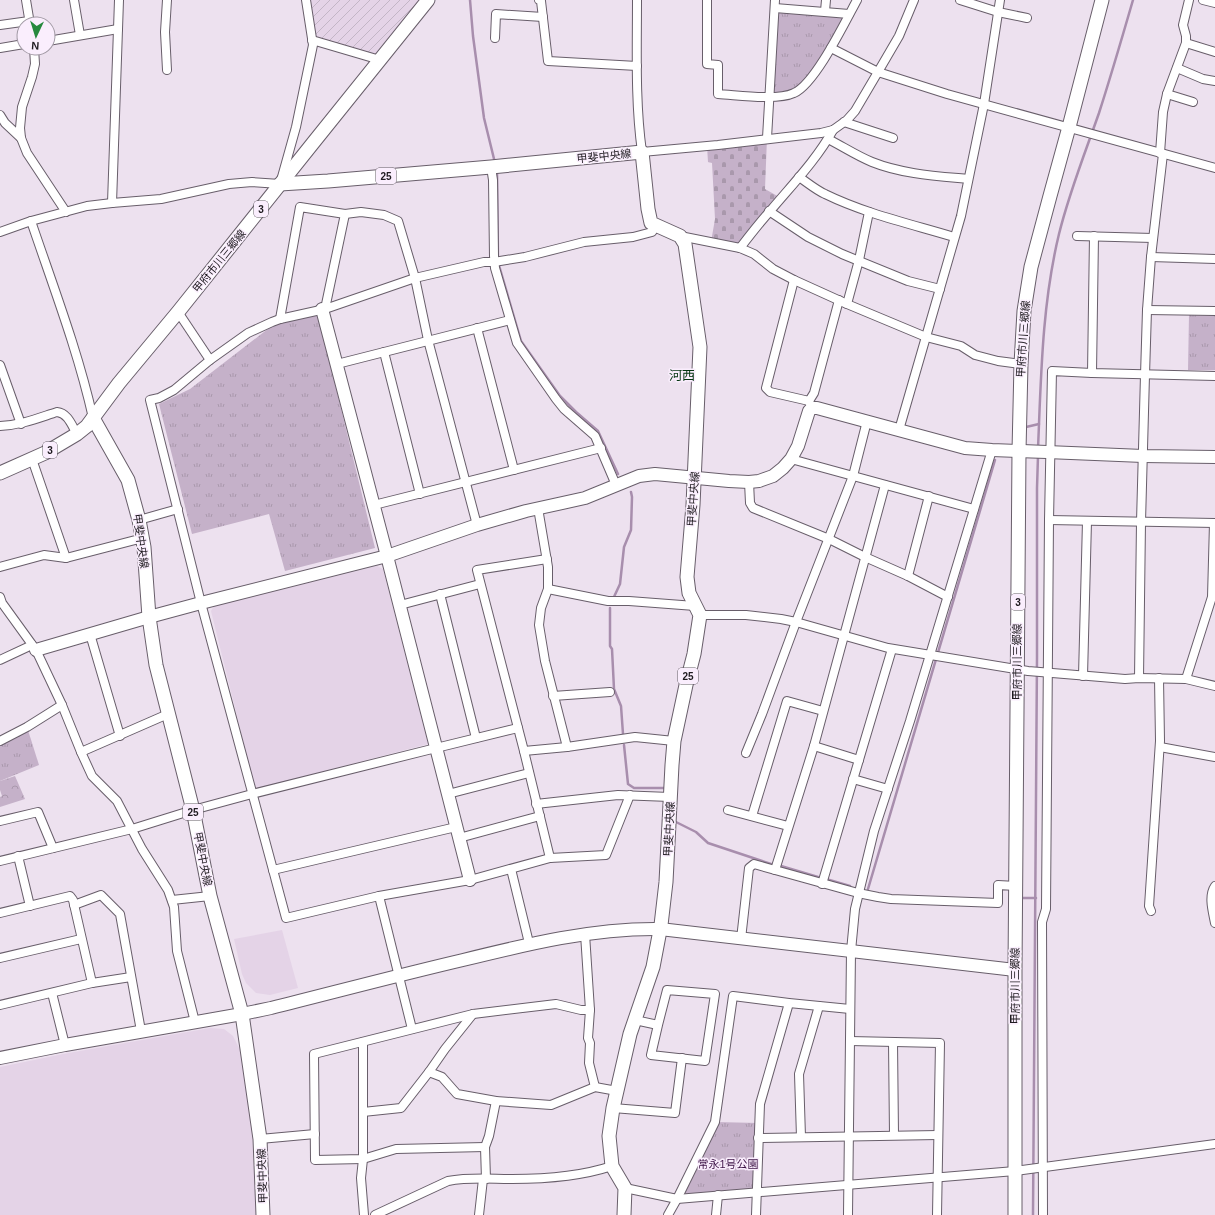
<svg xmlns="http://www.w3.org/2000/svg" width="1215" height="1215" viewBox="0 0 1215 1215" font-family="Helvetica,'Noto Sans JP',sans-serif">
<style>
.built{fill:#e4d3e7}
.industrial{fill:url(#industrial-furrows)}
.forest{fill:url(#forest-crowns)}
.cemetery{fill:url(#cemetery-stones)}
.park{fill:url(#park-tufts)}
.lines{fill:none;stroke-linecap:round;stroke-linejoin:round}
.stream{stroke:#a88ead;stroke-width:2.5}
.street-casing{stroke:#685e6a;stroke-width:10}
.secondary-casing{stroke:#685e6a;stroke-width:14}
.primary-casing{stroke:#685e6a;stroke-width:15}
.street{stroke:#fff;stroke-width:8}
.secondary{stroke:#fff;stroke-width:12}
.primary{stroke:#fff;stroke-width:13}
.labels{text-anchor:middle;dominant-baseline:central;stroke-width:3;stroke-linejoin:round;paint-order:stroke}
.shield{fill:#faeefd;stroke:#615a62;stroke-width:1}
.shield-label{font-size:10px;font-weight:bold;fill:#1f1b20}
.street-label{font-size:11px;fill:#1f1b20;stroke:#faeefd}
.park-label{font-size:11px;fill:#3d1346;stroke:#faeefd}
.quarter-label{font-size:13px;fill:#043511;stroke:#faeefd}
</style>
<defs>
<pattern id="industrial-furrows" width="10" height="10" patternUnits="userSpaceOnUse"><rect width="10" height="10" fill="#e4d3e7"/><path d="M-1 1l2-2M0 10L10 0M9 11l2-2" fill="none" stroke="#c3b5c6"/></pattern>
<pattern id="forest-crowns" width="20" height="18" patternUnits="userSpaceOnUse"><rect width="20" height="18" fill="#c5b1c9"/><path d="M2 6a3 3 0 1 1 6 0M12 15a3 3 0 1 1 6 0" fill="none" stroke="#a998ac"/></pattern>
<pattern id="cemetery-stones" width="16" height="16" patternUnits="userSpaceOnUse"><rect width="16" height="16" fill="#c5b1c9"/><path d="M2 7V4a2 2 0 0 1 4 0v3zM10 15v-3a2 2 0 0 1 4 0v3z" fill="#a998ac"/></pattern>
<pattern id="park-tufts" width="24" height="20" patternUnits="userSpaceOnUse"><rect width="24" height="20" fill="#c5b1c9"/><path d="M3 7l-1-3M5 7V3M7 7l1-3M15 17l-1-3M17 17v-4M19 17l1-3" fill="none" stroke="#a998ac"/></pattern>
</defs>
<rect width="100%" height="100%" fill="#ede1ef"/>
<g class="built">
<path d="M377,566l6,3 45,175 -173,45 -44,-178 3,-5z"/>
<path d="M282,930l16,58 -28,7 -14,-2 -10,-10 -4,-9 -8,-35z"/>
<path d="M210,1028l14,1 9,7 8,16 11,78 4,85h-256v-148l63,-13z"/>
</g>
<path class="industrial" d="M306,0h123l-49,60 -68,-20z"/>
<path class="forest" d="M15,776l10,23 -25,8v-10l2,-1 -2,-6v-9z"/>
<path class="cemetery" d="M767,138l-2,51 16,9 -41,50 -29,-6 4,-23 -3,-56 -4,-1 -1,-16z"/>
<g class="park">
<path d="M775,8l74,6 -46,74 -34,9z"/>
<path d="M318,314l57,234 -90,23 -16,-57 -77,20 -33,-130 31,-15 83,-64z"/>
<path d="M1189,315l26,1v54h-27z"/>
<path d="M27,727l12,38 -39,16v-40z"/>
<path d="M715,1122l44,1 -2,69 -80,7z"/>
</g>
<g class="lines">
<g class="stream">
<path d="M470,0l3,36 11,82 11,45"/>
<path d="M497,171l1,91 23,79 39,55 16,16 22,19 20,43"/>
<path d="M1026,427l13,-3"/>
<path d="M1038,449c3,-72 4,-145 21,-215 10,-41 26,-81 40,-121 12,-37 23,-75 34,-113"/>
<path d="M613,599l7,-15 4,-37 7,-17 1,-33 -1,-5"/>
<path d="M610,608v38l2,3 2,40 7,17 2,28"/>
<path d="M624,745l4,39 6,4h32"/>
<path d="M676,822l20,10 12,11 63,21"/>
<path d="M781,866l37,11"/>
<path d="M826,879l24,7"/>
<path d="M868,889l127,-429"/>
<path d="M1022,898h14"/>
<path d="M1033,1215l4,-558v-169l1,-32"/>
</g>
<g class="street-casing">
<g id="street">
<path d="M26,0l4,24"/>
<path d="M74,0l6,35"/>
<path d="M539,0l2,1 7,60 89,5"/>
<path d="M637,0c0,50 -2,102 5,152l76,-7 103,-12 12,-3 14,-10 8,-9 23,-39 21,-36 15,-36"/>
<path d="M707,0v64l11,1v29c20,1 59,7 76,-1 21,-9 51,-71 63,-93"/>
<path d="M960,0l38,12 29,6"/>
<path d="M1203,0l12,3"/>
<path d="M775,8l74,6"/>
<path d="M825,11l1,-11"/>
<path d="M0,25l29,-4"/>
<path d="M495,38l1,-24 47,3"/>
<path d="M312,40l68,20"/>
<path d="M48,41l70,-12"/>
<path d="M1186,43l29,9"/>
<path d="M0,48l24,-4"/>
<path d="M34,48l1,16 -3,13 -10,30 -2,21 1,10 6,15 39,59"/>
<path d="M831,48l47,24 69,22 268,74"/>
<path d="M1177,68l26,11 12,2"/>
<path d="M167,70l-2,-38 2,-32"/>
<path d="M1167,94l26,8"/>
<path d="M0,115l5,8 16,15"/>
<path d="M844,122l49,16"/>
<path d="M767,138l8,-138"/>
<path d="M828,139c14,7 29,17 44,23 30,12 64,14 96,17"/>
<path d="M1160,153l3,-41 4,-18 19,-51v-7l-3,-11 6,-25"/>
<path d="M491,167l2,13 1,76 1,12 22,75 39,56 8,10 31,27 21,49"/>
<path d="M799,177c9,6 17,13 26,17 41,20 86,30 129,43"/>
<path d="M112,203l7,-203"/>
<path d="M769,211l39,26 34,17 66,27 32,8"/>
<path d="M31,221c22,65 47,130 62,197"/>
<path d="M0,232l31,-11 56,-15 25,-3 49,-4 68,-15 23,-2 28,2 16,-57 17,-82 -7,-45"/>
<path d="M680,236l60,12 14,6 19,15 21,11 53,24 79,33 35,9 14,9 23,6 23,3"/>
<path d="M1077,236l76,2"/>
<path d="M740,248c10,-13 20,-26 31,-38 22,-26 46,-51 62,-80"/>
<path d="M1151,257l64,2"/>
<path d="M794,280l-28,108 4,4 39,9"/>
<path d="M847,304l12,-44 10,-48"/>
<path d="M325,309l20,-95"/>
<path d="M1147,310l68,1"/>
<path d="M178,312l32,48"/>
<path d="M280,319l20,-112 45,7 16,-2 23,3 14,6 17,57 13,62 49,185"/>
<path d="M477,328l37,142"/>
<path d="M384,352l36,142"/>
<path d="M337,364l173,-44"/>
<path d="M0,365l21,59"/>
<path d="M1092,373l2,-137"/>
<path d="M811,406l-2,-5 5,-8 25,-93"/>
<path d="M0,426c21,-1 38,-8 57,-14 11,1 15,14 20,22"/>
<path d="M899,430l62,-214 23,-112 16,-104"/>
<path d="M32,459l34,99"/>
<path d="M791,459l183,50"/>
<path d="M749,482l1,21 3,5 76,31 36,18 43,19 40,21"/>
<path d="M885,485l-71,261 -39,124 83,23 20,4 13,2 107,4v-18l18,1"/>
<path d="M374,505l227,-57"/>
<path d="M538,508l10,59v22l-7,19 -2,17 6,36 22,86"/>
<path d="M139,520l39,-11"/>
<path d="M1049,520l166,3"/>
<path d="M547,559l-70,11 47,181 26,107"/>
<path d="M0,567l44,-12 22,3 77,-20"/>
<path d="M908,576l21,-80"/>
<path d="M548,589l60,12h21l66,5"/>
<path d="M440,594l36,144"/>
<path d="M0,597l2,6 34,47 26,55 19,47 11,24 25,25 25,48 26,41 6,17 3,44 18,71"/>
<path d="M400,605l80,-21"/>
<path d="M700,615h46l35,4 15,3 92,26 140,23 97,8 14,-1 47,1 29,7"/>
<path d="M90,634l30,102"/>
<path d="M0,660l32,-15"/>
<path d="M1083,676l4,-155"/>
<path d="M1139,678l2,-156 4,-147 2,-65 4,-53 12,-103"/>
<path d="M1186,679l26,-82 2,-74"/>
<path d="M553,696l57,-4"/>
<path d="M0,741l27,-14 35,-22"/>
<path d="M814,746l45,14"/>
<path d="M1160,747l55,10"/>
<path d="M524,751l43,-4 68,-10 39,4"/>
<path d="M81,752l87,-38"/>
<path d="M746,753l16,-39 34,-92 57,-146 14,-55"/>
<path d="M853,779l35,10"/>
<path d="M448,794l81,-21"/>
<path d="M630,795l-24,60 -56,3 -80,22 -91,16 -93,22 -85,-315 -51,-203 9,-2 15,-8 36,-30 38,-27 24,-11 8,-3 45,-10 90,-31 69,-16h10l31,-5 59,-15 49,-5 19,-5 4,-6"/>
<path d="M536,804l82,-9 52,2"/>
<path d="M728,810l60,16"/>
<path d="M752,816l35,-115 36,10"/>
<path d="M0,821l38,-9 15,36"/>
<path d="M459,838l81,-22"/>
<path d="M18,856l12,50"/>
<path d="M0,861l132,-32 61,-19 59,-16 184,-46 82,-20"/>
<path d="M511,869l18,74"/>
<path d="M273,870l183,-43"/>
<path d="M822,884l70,-235"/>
<path d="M1215,886c-7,10 -2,26 0,37"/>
<path d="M379,896l33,133"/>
<path d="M172,900l38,-4"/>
<path d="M74,905l27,-10 19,19 21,117"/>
<path d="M1151,911l-2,-5 11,-165 -1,-63"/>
<path d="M0,913l70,-17 3,4 19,83"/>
<path d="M741,939l8,-71 5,-4 21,6"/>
<path d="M0,958l81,-19"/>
<path d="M52,993l13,52"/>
<path d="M0,1005l92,-22 39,-6"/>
<path d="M590,1010l-2,28 2,5 -1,20 6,24"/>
<path d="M635,1020l23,5 9,-35 48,4 -10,67 -54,-6 7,-30"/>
<path d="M850,1041l90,2 -3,172"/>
<path d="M363,1042v117l-2,19 3,37"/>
<path d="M893,1042l1,93"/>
<path d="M429,1072l13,5 15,17 39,7 55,4 44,-18 22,4"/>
<path d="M613,1108l62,5 7,-55"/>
<path d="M363,1112l38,-4 28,-36 16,-23 28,-35"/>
<path d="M801,1137l-2,-63 20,-68"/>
<path d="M758,1138l180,-3"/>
<path d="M260,1139l55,-5"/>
<path d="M485,1147l-89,2 -33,10 -48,1 -1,-106 159,-40 83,-10 25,6h9l-5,-76"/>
<path d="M486,1179l-1,-32 4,-11 7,-35"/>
<path d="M625,1188l52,11 338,-28 200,-27"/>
<path d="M375,1215l73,-34c21,-4 43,-2 64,-2 32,0 70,-3 100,-13"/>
<path d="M479,1215l4,-36"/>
<path d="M668,1215l9,-16 38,-77 18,-126 56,7 61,6"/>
<path d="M716,1215l2,-20"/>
<path d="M756,1215l4,-111 29,-101"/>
<path d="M848,1215l3,-264 4,-42 19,-78 36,-110 82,-271"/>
<path d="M1043,1215l-1,-293 4,-13 3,-389 3,-149 40,2 123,3"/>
</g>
</g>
<g class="secondary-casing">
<g id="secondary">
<path d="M322,309l65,247 83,324"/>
<path d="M36,650l113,-33 52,-14 186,-47 90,-31 49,-14 59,-13 54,-22 16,-2 74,7 20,1 10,-1 14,-5 10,-8 8,-9 7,-13 11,-35 3,-3h5l148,40 27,2 55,2 96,4 72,1"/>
<path d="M0,1058l65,-13 177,-31 29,-6c64,-16 128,-33 192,-48 65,-16 130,-32 197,-31l355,41"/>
</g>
</g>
<g class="primary-casing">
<g id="primary">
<path d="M280,184l48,-3 163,-14 151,-15 6,57 3,14 29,13 5,8 15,103 -7,158 -6,72 2,16 11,22 -6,39 -8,31 -12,56 -2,24 -6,117 -5,43 -8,42 -23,67 -17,74 -4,28 3,30 13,22 -1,27"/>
<path d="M93,418l35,62 11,40 5,27 5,70 7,48 37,145 17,86 32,118 18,125 3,76"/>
<path d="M0,473l45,-20 32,-19 10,-8 32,-43 59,-71 135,-169 115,-143"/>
<path d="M1015,1215v-245l4,-519 2,-87 3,-53 7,-44 19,-71 19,-69 33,-127"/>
</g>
</g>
<use href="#street" class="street"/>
<use href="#secondary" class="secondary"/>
<use href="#primary" class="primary"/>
</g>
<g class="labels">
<g class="shield">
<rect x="376" y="168" width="20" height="16" rx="3"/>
<rect x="254" y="201" width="14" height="16" rx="3"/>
<rect x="43" y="442" width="14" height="16" rx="3"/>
<rect x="1011" y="594" width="14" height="16" rx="3"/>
<rect x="678" y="668" width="20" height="16" rx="3"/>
<rect x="183" y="804" width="20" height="16" rx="3"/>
</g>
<g class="shield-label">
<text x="386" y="176">25</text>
<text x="261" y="209">3</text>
<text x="50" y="450">3</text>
<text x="1018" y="602">3</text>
<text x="688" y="676">25</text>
<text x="193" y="812">25</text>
</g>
<g class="street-label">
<text transform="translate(604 156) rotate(-6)">甲斐中央線</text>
<text transform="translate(219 261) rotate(-51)">甲府市川三郷線</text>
<text transform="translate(1023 339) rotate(-86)">甲府市川三郷線</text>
<text transform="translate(693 499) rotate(-86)">甲斐中央線</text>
<text transform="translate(141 541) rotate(82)">甲斐中央線</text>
<text transform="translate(1017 662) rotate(-90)">甲府市川三郷線</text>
<text transform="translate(669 829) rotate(-87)">甲斐中央線</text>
<text transform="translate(203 859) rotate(79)">甲斐中央線</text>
<text transform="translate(1015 986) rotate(-90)">甲府市川三郷線</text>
<text transform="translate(262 1176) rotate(-92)">甲斐中央線</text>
</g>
<g class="park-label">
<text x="728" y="1164">常永1号公園</text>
</g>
<g class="quarter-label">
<text x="682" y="375">河西</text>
</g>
</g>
<g transform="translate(36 36) rotate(184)"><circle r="19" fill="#faeefd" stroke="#a29aa5"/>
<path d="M0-3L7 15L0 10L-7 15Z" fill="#26893e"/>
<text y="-6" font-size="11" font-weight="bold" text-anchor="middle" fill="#1f1b20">N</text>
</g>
</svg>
